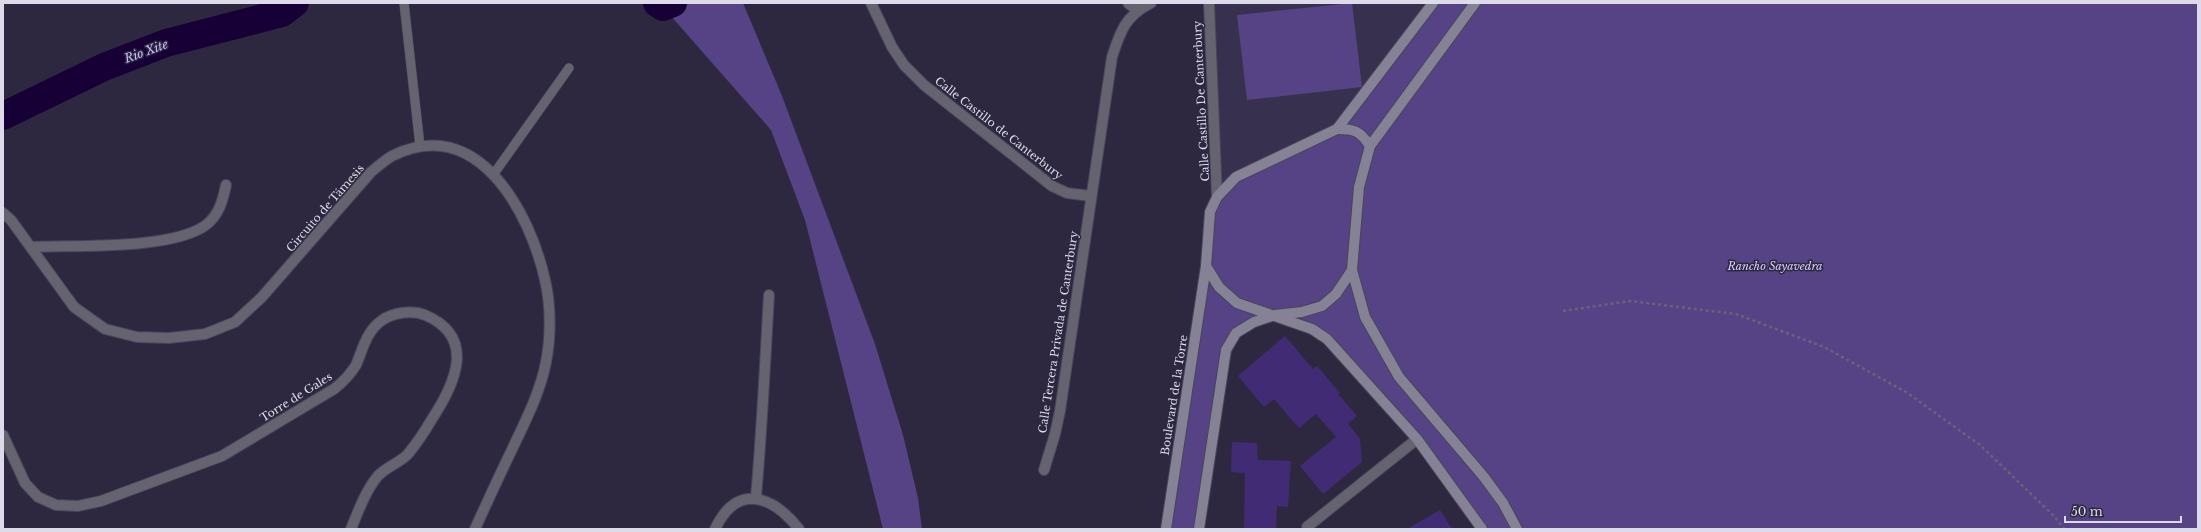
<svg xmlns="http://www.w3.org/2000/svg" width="2201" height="532" viewBox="0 0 2201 532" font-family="'Libre Baskerville',serif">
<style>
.built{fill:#37304e}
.green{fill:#554385}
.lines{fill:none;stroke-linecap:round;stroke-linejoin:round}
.river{stroke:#160036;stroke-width:28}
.building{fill:#422b75}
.lane-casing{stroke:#49455b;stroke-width:10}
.street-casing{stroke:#49455b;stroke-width:12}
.secondary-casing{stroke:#49455b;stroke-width:12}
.path{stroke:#676378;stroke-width:2.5;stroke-dasharray:3 3;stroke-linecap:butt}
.lane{stroke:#65636f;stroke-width:9}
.street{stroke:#65636f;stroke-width:10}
.secondary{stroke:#858295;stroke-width:10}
.labels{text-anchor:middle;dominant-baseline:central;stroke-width:3;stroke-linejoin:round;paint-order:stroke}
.street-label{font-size:11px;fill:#dddbea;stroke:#2d2840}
.park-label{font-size:11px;font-style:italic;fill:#dad2fe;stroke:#2d2840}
.water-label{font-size:12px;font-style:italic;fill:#c9bcfd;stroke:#2d2840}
</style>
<rect width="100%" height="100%" fill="#2d2840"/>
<path class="built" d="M1206,3h226l-95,125 -119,68z"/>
<g class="green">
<path d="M673,3h70l39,93 93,248 28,91 15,63 4,31h-39l-78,-309 -34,-90 -108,-123z"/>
<path d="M1352,3l10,84 -115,13 -10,-85z"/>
<path d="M1433,3h765v526h-716l-17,-25 -138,-165 -50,-24 44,-11 -68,17 -28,28 -26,180h-33l46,-317 15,-26 110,-57z"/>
</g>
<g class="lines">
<g class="river">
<path d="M657,3l6,4 10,-4"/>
<path d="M3,116l101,-49 62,-24 116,-30 13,-10"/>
</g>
</g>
<g class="building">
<path d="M1285,336l28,33 4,-3 23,27 -2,1 19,22 -9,8 12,15 2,23 -39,32 -23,-28 36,-29 -20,-23 -17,14 -25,-29 -10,8 -26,-31z"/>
<path d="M1232,442l25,1 1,17 33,1 -3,46 -11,-1 -1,23h-32l1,-56 -14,-1z"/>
<path d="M1440,510l12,19h-45z"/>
</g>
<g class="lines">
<g class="lane-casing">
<g id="lane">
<path d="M404,3l16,143"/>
<path d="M493,175l76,-107"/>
</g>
</g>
<g class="street-casing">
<g id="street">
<path d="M871,3l21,44 12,18 20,20 128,101 15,7 24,3"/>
<path d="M1128,3l9,7"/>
<path d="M1209,3l8,194"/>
<path d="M3,213l8,7 63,87 31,22 32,8 32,1 36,-4 30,-12 27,-25 109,-125c6,-5 14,-12 21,-16 85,-43 138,56 153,124 6,25 6,57 1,82 -5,27 -18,54 -30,79 -14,29 -28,59 -41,88"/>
<path d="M31,247c44,-2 141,3 175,-22 13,-10 17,-25 20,-40"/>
<path d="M3,435l22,48 13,14 18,8 22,1 23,-5 121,-45 112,-67c9,-7 16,-14 22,-24 7,-16 10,-33 25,-44 12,-9 31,-11 44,-6 52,22 30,69 7,104 -7,12 -15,24 -24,35 -8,9 -23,13 -31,23 -12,15 -19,35 -26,52"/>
<path d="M1044,470l11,-36 5,-23 52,-354c8,-25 13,-41 39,-54"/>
<path d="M756,497c6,-67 9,-134 13,-202"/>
<path d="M1307,527l110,-88"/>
<path d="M715,529c22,-46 57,-34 84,0"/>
</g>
</g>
<g class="secondary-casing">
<g id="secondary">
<path d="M1475,3l-105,143 -11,41 -7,83 13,47 34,60 85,100 19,26 14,26"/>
<path d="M1337,129c18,0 23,2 33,17"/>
<path d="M1206,266l13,21 18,16 75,26 15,10 90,100 65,90"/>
<path d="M1166,529l40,-263 4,-54 7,-15 19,-20 101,-48 96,-126"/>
<path d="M1199,529l27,-179 10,-17 18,-11 21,-7 27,-3 20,-6 14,-12 16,-24"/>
</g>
</g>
<path class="path" d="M1563,311l67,-10 106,13 88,33 82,45 74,53 74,71 10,13"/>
<use href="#lane" class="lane"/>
<use href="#street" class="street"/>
<use href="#secondary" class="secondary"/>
</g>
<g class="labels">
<g class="street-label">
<text transform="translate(1201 101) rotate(-93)">Calle Castillo De Canterbury</text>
<text transform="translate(999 128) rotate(38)">Calle Castillo de Canterbury</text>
<text transform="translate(325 208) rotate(-49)">Circuito de Támesis</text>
<text transform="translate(1058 332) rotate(-81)">Calle Tercera Privada de Canterbury</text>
<text transform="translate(1174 395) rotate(-81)">Boulevard de la Torre</text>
<text transform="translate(296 397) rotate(-32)">Torre de Gales</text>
</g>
<g class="park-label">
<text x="1775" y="266">Rancho Sayavedra</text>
</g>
<g class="water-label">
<text transform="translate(146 51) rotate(-20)">Rio Xite</text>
</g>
</g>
<rect width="2201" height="532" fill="none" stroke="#dddbea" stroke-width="8"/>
<path d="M2065 516v6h116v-6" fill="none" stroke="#dddbea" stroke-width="2"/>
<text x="2071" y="516" font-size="12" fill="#dddbea" stroke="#2d2840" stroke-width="3" paint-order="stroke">50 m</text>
</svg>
